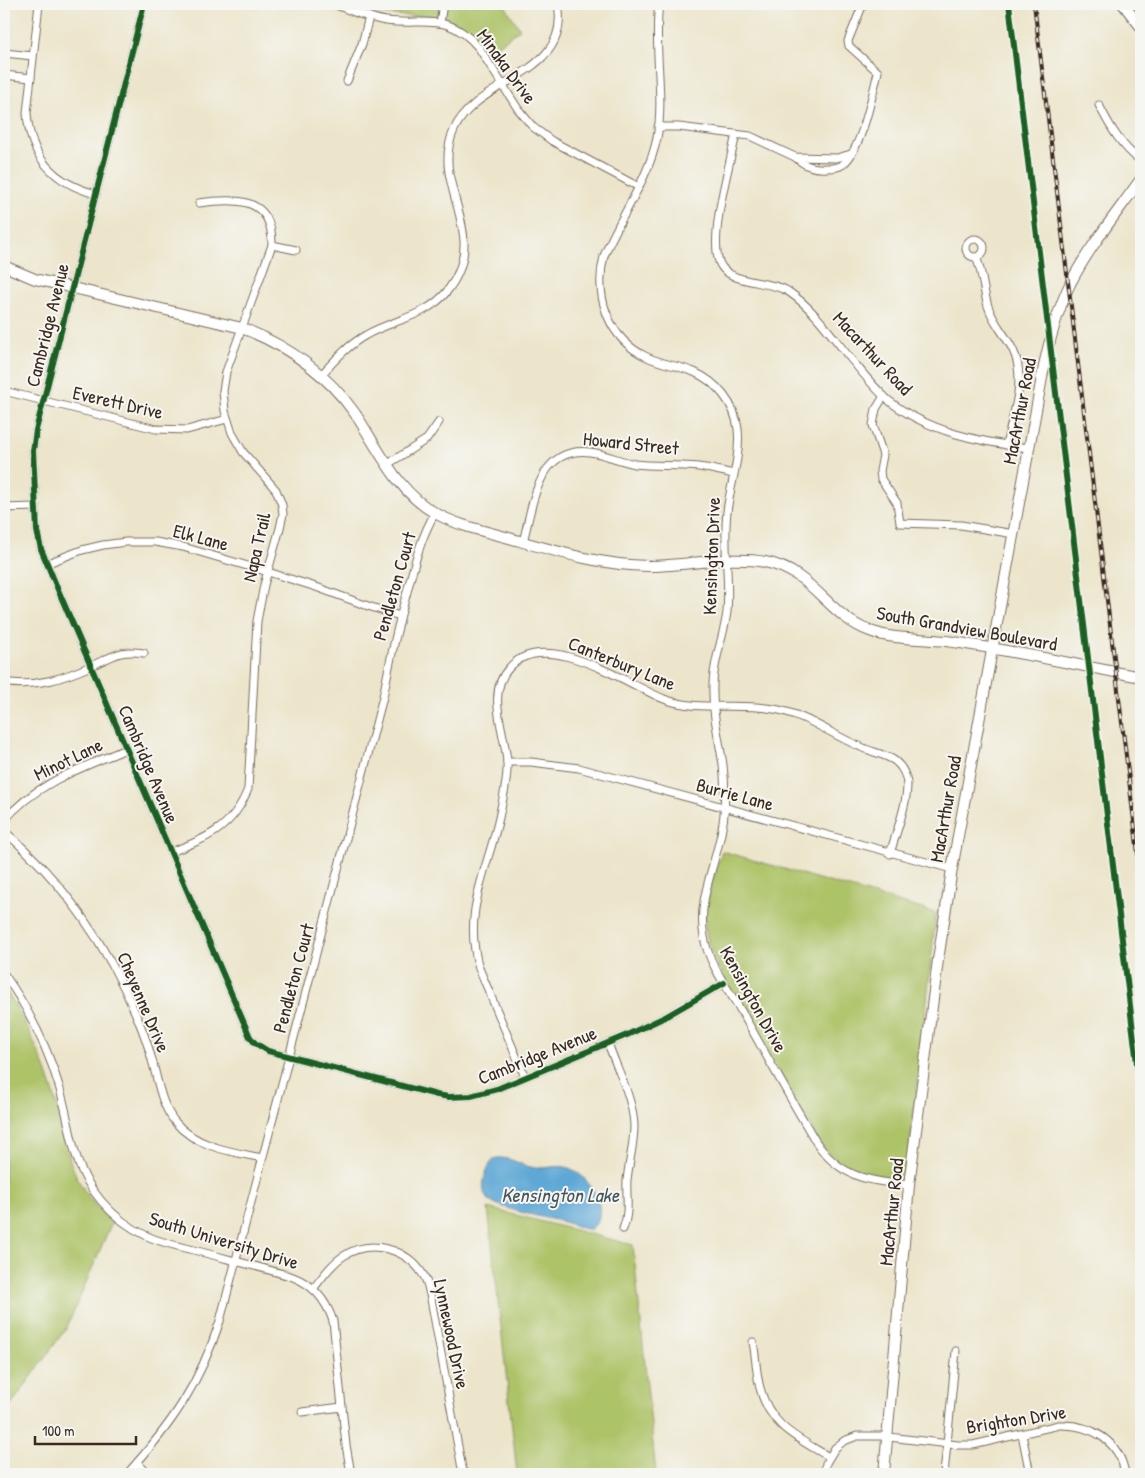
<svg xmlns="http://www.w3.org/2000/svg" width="1145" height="1478" viewBox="0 0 1145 1478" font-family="'Patrick Hand',sans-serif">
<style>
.green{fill:#adc368;stroke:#747643}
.water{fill:#5ea8d6;stroke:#4c697a}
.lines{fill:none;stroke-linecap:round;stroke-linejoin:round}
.street-casing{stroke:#796b5b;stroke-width:9}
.secondary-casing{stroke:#796b5b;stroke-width:12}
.street{stroke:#fff;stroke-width:7}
.secondary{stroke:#fff;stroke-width:10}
.rail-casing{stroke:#3b2a1e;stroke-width:4}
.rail{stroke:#f6f6f2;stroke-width:2;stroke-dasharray:5.5;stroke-linecap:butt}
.cycleway-casing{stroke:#f6f6f2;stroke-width:9}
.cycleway{stroke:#1b5e20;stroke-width:6}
.labels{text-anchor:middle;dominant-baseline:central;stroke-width:4;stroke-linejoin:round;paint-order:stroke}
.street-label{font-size:19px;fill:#3b2a1e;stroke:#f6f6f2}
.water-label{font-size:20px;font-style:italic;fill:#47565e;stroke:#f6f6f2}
</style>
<rect width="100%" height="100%" fill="#f6f6f2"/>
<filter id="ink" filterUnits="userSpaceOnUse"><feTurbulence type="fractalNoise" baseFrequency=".02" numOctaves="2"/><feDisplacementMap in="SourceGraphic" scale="10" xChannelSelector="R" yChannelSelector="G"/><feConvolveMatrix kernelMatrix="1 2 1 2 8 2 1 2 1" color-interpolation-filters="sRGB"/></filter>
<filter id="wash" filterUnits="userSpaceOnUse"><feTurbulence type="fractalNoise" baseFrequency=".0096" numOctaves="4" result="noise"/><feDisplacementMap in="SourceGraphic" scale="20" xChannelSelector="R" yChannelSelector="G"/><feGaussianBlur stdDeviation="1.12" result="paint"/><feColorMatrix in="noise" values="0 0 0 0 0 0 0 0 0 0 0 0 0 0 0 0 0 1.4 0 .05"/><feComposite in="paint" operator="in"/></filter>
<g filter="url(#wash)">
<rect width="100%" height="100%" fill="#ece5cb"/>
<g class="green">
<path d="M347,4h157l16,25 -32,24c-11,-15 -22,-29 -41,-34 -12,-4 -26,-3 -39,-3 -21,-1 -41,-4 -61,-12z"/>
<path d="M722,851l214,62 -12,116 -18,149 -3,1c-34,0 -59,-7 -82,-34l-99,-171c-6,-12 -12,-23 -15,-36 -7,-29 6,-60 15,-87z"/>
<path d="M4,987c20,32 37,66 48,101 17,57 11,90 60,134l-45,105 -63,88z"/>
<path d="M488,1208l145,37 23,229h-139z"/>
</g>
<path class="water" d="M497,1158c13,-1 22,6 33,9 12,3 24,-2 35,0 18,3 39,32 34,50 -1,5 -5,9 -8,12h-5c-8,-2 -15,-5 -22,-7 -16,-4 -68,-13 -77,-24 -5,-6 -4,-15 -2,-22 2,-7 5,-15 12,-18z"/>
</g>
<g filter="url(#ink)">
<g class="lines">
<g class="street-casing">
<g id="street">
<path d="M39,4l-12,109c3,45 27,70 69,81"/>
<path d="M144,4l-108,426 -3,21 4,80 4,18 15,36 194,452 5,6 13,8 169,44 12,2 22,-1 26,-7 130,-54 38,-18 59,-34"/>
<path d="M334,4c17,7 34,14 52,17 39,5 62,-10 93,27l39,61 15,18 19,14 87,46"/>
<path d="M659,4c-6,43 6,91 -2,134 -9,43 -37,78 -53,118 -10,40 4,83 43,101 15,7 32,9 47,15 23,10 41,32 44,57 3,28 -8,56 -11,83 -4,34 3,67 0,100 -3,25 -14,48 -14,74 -1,27 6,52 10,79 2,16 2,33 1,49 -3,42 -28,81 -20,123 5,29 26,54 40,79 24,42 47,84 72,126 24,36 53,39 93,43"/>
<path d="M440,23l2,-13"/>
<path d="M4,53l29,3"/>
<path d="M4,75l27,3"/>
<path d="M347,81l15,-37 7,-27"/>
<path d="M1099,105c11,22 22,41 42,56"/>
<path d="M658,127h21l71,9 45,21 42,1 14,-4"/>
<path d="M736,134c-6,30 -28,104 -16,130 10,21 52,16 69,28 25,17 42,43 61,66 12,14 24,30 38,42 40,32 92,42 141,48"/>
<path d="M795,157c10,9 18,12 32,11 5,0 11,0 15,-3 19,-13 30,-69 36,-93l-29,-26 -1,-5 15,-37"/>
<circle cx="975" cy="248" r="9"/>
<path d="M272,245l24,5"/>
<path d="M976,257c7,16 7,33 12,49 5,17 18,29 25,44 14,29 0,65 -7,95"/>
<path d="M321,375c14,-15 27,-30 45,-40 27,-16 62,-18 82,-45 44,-58 -19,-104 6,-160 23,-53 118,-53 104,-126"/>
<path d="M4,391l152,38 31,1 40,-11"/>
<path d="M884,396l-8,13 -3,16 10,30 -3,16 1,8 16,24 3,20 61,2 53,9"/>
<path d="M388,464l39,-25 12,-17"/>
<path d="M4,508l31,-1"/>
<path d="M523,542c10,-37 14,-96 67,-90 15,2 30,9 45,12 16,2 33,1 49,2 17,0 33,4 49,8"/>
<path d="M48,563l34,-13 21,-5 23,-3h29l28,5 85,25 48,15 52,19 32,10"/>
<path d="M4,682c32,6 60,-4 89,-17 21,-9 27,-16 51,-12"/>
<path d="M507,762h24l48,6 373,101"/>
<path d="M4,821c31,-38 78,-53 122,-72"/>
<path d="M4,831c58,49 104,115 133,186 6,14 11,28 15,43 6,21 9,46 24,63 20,24 57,29 86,35"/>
<path d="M171,852c36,-14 62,-24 77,-63l9,-168 7,-36 16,-57 3,-14 -1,-9 -6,-15 -33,-38 -11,-19 -7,-22 -2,-20 3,-19 46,-127c1,-49 -37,-47 -73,-42"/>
<path d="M4,974c24,34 43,72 55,112 7,22 10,44 16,66 10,37 38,68 72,84 15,7 31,10 47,14 33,9 67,17 99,27 21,8 33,23 40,44l13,124 5,29"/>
<path d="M608,1043c9,27 25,54 26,83 0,18 -5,36 -7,54 -1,17 3,32 -4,49"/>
<path d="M525,1077l-46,-109c-18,-59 12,-104 22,-160 3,-15 7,-29 6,-45 -1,-30 -22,-69 2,-95 36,-41 116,15 155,31 35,13 74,3 110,10 31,5 58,26 87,38 10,5 24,7 34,14 5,4 9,10 11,17 5,17 -11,57 -16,76"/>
<path d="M313,1289c9,-11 17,-24 29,-32 28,-19 65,-9 82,19 4,7 5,15 7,23l32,175"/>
<path d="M753,1342c3,15 3,31 7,46 10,39 38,50 69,69"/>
<path d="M302,1412l40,-5"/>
<path d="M1022,1434l8,40"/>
<path d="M137,1463l12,11"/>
<path d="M127,1474c45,-50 72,-89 93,-153l163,-624c7,-37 15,-73 25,-109 7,-26 13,-51 27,-75"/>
<path d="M824,1474l2,-11 9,-15 9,-7 13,-5h23l78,9h15l86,-20c32,-1 61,16 66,49"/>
<path d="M944,1474l12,-123"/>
</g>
</g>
<g class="secondary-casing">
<g id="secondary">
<path d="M1123,4l18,23"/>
<path d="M1140,4l1,1"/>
<path d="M4,266l31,13 207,49c44,17 84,45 112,84 24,35 43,81 83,102 22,12 47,17 72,24 46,13 91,27 139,28 36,0 83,-11 117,-4 48,9 63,54 105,69 24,9 51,7 76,10 65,9 130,24 195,36"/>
<path d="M884,1474l25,-289 29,-225 14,-91 93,-508c6,-26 13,-52 25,-77 19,-37 47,-71 71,-105"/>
</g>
</g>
<use href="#street" class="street"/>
<use href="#secondary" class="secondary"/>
<g class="rail-casing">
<path id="rail" d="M1034,4l107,874"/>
</g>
<use href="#rail" class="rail"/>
<g class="cycleway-casing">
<g id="cycleway">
<path d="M144,4l-108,426 -3,21 4,80 4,18 15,36 194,452 5,6 13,8 169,44 12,2 22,-1 26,-7 130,-54 38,-18 59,-34"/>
<path d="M1009,4l132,1093"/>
</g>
</g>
<use href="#cycleway" class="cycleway"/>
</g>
</g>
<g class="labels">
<g class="street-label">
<text transform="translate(507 66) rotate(54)">Minaka Drive</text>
<text transform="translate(47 325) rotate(-76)">Cambridge Avenue</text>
<text transform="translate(873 353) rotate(47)">Macarthur Road</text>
<text transform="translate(118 402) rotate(13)">Everett Drive</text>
<text transform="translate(1019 411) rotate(-79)">MacArthur Road</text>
<text transform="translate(631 443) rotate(6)">Howard Street</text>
<text transform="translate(201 537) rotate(15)">Elk Lane</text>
<text transform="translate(256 547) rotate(-77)">Napa Trail</text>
<text transform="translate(711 556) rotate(-88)">Kensington Drive</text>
<text transform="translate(394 586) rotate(-74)">Pendleton Court</text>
<text transform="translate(967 628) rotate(10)">South Grandview Boulevard</text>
<text transform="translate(622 663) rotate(22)">Canterbury Lane</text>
<text transform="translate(68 759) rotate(-26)">Minot Lane</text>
<text transform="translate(149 764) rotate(67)">Cambridge Avenue</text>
<text transform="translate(735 794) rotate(15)">Burrie Lane</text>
<text transform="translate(945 809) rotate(-80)">MacArthur Road</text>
<text transform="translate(293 978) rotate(-75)">Pendleton Court</text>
<text transform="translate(754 999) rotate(61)">Kensington Drive</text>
<text transform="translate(144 1002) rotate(67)">Cheyenne Drive</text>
<text transform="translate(537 1055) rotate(-22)">Cambridge Avenue</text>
<text transform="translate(891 1212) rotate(-84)">MacArthur Road</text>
<text transform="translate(224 1240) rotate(17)">South University Drive</text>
<text transform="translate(452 1334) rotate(78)">Lynnewood Drive</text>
<text transform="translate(1016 1419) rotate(-9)">Brighton Drive</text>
</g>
<g class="water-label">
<text x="560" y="1194">Kensington Lake</text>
</g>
</g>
<rect width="1145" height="1478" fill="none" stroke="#f6f6f2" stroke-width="20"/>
<path d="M35 1436v8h101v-8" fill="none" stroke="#3b2a1e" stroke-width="2.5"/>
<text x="42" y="1436" font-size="15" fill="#3b2a1e" stroke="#f6f6f2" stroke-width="4" paint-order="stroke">100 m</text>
</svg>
